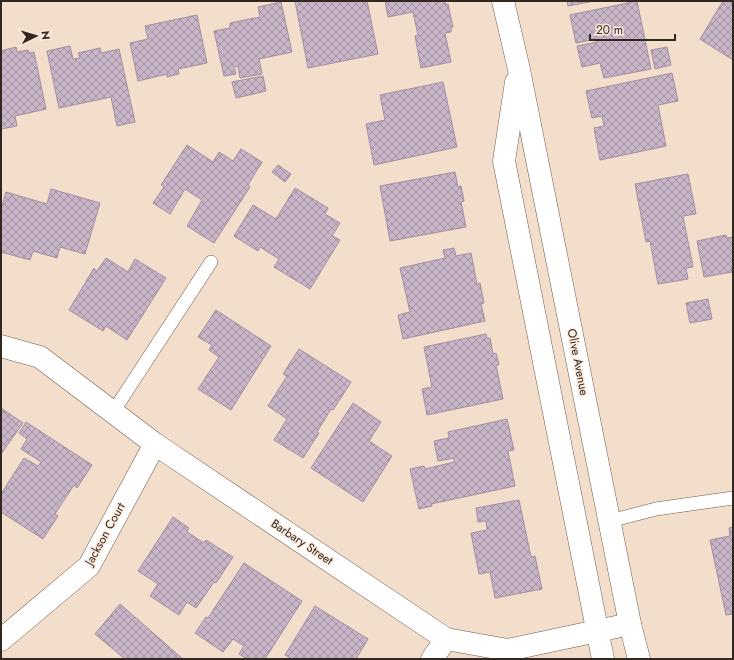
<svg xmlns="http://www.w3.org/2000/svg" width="734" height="660" viewBox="0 0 734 660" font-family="Jost,sans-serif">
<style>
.building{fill:url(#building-cross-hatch);stroke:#a18fa1}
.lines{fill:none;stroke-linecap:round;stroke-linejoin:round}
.service-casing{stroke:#6e5b4c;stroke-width:14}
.minor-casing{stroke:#6e5b4c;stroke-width:23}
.service{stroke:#fff;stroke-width:13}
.minor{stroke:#fff;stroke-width:22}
.labels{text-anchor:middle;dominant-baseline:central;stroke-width:3;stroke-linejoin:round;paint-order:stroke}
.street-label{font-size:12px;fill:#302821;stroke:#fdebdd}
</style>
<defs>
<pattern id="building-cross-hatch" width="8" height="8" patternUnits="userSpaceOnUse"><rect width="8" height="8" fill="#c8b5c8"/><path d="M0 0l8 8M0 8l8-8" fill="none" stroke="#a393a2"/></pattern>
</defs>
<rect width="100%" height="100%" fill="#f3ddcb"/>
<g class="building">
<path d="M295,1h72l11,53 -70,14z"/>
<path d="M385,1h53v1l7,-1 1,4 2,-1 5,23h-2v5l-6,1 6,29 -30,6 -6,-32 3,-1 -5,-23 -25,5z"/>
<path d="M567,1h27l-26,5z"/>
<path d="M637,1l14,68 -47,9 -4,-15 -18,4 -5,-21 20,-4 -1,-3 -20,4 -6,-28z"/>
<path d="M723,1h10v59l-33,-21z"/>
<path d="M281,2l11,50 -33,7 3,15 -22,4 -2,-12 -4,1 2,7 -12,2 -10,-45 16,-3v-5l30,-6 -2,-10z"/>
<path d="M197,15l10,48 -29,6 1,5 -12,3v-3l-29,7 -8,-38 18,-4 -3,-13z"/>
<path d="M70,46l3,13 7,-1 -2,-5 22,-5 1,5 18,-4 16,73 -18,4 -6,-29 -52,11 -12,-57z"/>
<path d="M16,47l1,5 11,-2 1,3 5,-1 12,57 -31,7 2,10 -16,3v-78z"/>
<path d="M667,47l4,18 -16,4 -4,-19z"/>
<path d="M672,73l6,28 -20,4 8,41 -66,14 -6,-32 10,-2 -2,-10 -10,2 -6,-27z"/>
<path d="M263,76l3,15 -30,7 -4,-16z"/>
<path d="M443,82l14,65 -83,18 -8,-41 19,-4 -5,-25z"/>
<path d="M187,145l26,17 6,-10 14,9 8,-12 21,13 -14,23 2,2 -36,56 -27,-17 15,-26 -17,-11 -15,25 -17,-11 11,-16 -3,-2z"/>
<path d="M278,165l13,9 -6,8 -13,-10z"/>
<path d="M455,172l3,15 3,-1 3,15 -3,1 5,25 -76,14 -10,-55z"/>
<path d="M688,174l8,40 -13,2 10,51 -7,1 2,11 -30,5 -8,-43 -4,1 -11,-58z"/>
<path d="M295,188l33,20 -3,6 15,9 -8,13 8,4 -30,49 -36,-22 5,-8 -19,-12 -2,4 -24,-15 19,-31 23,14z"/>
<path d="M51,189l49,14 -15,51 -25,-7 -3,11 -24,-7 -3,9 -29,-8v-42l5,-18 41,12z"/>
<path d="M726,235l1,3 6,-1v32l-2,1 1,2 -28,5 -7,-36z"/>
<path d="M454,248l2,8 15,-3 6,31 3,-1 4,20 -3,1 4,17 -82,18 -5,-24 12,-3 -10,-44 45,-10 -2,-8z"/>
<path d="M106,258l22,14 7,-13 31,19 -39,62 -21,-14 -3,5 -34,-21 25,-42 3,3z"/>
<path d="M708,299l4,20 -22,4 -4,-20z"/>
<path d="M216,310l55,36 -40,64 -33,-21 21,-32 -10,-7 3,-5 -14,-8z"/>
<path d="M486,334l1,4h3l3,16 3,-1 3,12h-3l7,34 -76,16 -5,-26 10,-2 -8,-40z"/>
<path d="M299,349l52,33 -18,28 -2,-1 -14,23 2,1 -16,25 -29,-18 13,-21 -19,-13 19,-30 -4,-2z"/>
<path d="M353,403l28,19 -12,19 23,15 -29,46 -52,-34z"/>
<path d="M1,408l22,15 -22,31z"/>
<path d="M507,419l7,31 -6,1 7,35 -84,18 1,2 -13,3 -9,-40 14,-3 1,3 29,-7v-4l-16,3 -4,-20 15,-3 -1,-6z"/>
<path d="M26,422l66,43 -15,23 -3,-3 -19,29 3,2 -15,23 -42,-27v-18l23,-36 14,8 3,-4 -20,-13 6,-10 -8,-6z"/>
<path d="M519,500l12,57 4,-1 7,33 -47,9 -5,-26 -11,2 -8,-41 16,-3 -1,-9 -8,1 -2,-14z"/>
<path d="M173,517l16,11 -2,4 17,11 2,-3 27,17 -17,26 -2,-1 -18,26 -9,-6 -8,13 -29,-19 8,-12 -20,-13z"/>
<path d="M733,527v87l-7,1 -16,-75 20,-4 -1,-8z"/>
<path d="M244,563l58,38 -37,58h-18l-8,-5 5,-8 -11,-7 -10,13 -28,-19 11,-16 2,1z"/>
<path d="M120,604l63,55h-58l-30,-25z"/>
<path d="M315,606l53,33 -12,20h-64l-7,-4z"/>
</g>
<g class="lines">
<g class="service-casing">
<g id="service">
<path d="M113,412l98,-150"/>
<path d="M610,521l46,-12 77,-11"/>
</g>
</g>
<g class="minor-casing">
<g id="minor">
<path d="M503,1l15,64 112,559 9,35"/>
<path d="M516,82l-12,79 99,498"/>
<path d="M1,346l39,11 115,87 291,195 62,11 122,-26"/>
<path d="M1,640l88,-74 66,-122"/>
<path d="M432,659l14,-20"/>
</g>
</g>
<use href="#service" class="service"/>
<use href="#minor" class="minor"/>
</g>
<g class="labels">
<g class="street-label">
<text transform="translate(578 362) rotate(79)">Olive Avenue</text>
<text transform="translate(105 534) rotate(-61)">Jackson Court</text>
<text transform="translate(302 542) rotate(34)">Barbary Street</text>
</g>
</g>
<rect width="734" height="660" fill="none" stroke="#302821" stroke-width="4"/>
<g transform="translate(36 36) rotate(85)" stroke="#fdebdd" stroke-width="3" paint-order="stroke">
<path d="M0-3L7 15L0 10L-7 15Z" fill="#302821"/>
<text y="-6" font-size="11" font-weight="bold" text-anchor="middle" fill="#302821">N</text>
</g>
<path d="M590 34v6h85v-6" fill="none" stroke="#302821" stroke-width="2"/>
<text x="596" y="34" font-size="12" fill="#302821" stroke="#fdebdd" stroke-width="3" paint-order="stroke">20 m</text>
</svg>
